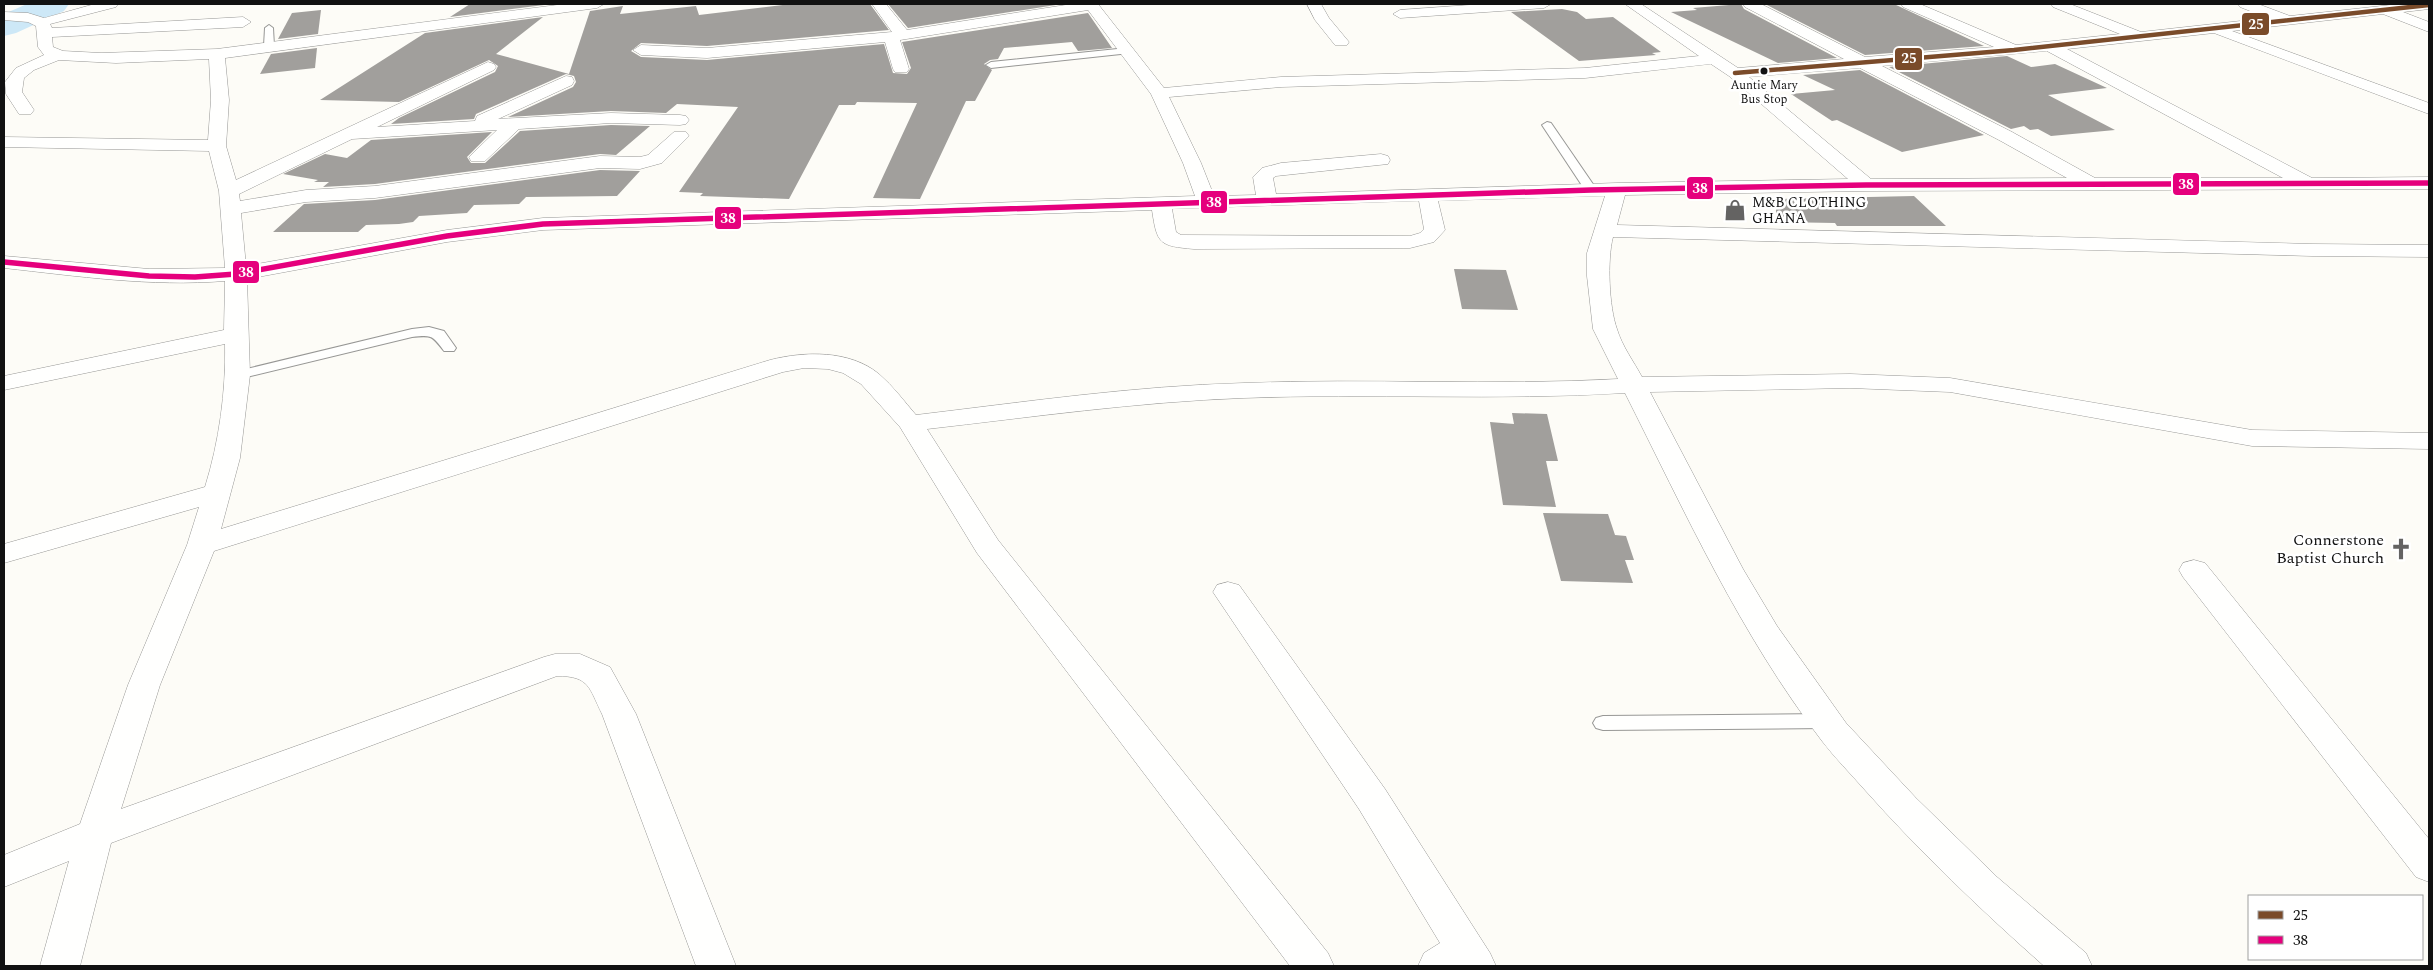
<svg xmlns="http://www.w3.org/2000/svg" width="2433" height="970" viewBox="0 0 2433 970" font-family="Spectral,serif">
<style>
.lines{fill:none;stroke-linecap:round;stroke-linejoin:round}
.river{fill:#cde8f7;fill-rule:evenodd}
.building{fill:#a19f9c}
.service-casing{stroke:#979795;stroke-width:2}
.minor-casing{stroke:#979795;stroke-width:1}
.service{fill:#fffffe;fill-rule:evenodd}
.minor{fill:#fffffe;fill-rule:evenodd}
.bus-1-casing{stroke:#fff;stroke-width:7}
.bus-2-casing{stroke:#fff;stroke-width:9}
.bus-1{stroke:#7a4b2a;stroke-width:4.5}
.bus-2{stroke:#e5007d;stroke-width:5.5}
.bus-dot{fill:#111;stroke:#fff;stroke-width:2}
.labels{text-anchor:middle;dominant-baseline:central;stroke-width:5;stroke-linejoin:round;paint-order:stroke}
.far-bus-label{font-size:12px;fill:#111;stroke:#fff}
.far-poi-label{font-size:14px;fill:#111;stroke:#fff;text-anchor:start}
.poi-label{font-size:16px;fill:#111;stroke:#fff;text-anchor:end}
.line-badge{stroke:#fff;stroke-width:2}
.badge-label{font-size:14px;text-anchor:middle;font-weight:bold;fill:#fff}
</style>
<rect width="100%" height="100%" fill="#fdfcf7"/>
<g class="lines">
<path class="river" d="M27,4h42l-5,7 -48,22 -12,3v-22z"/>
</g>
<g class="building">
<path d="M470,4h82l-102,13z"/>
<path d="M791,4h79l19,26 -182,16 -66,-3 -10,8 10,6 66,3 177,-16 9,29 14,1 4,-6 -9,-26 186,-29 24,35 -34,3 -6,-9 -68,6 -6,11 -8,1 -6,4 8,6 -17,31h-9l-46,98 -47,-1 44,-95 -60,-1 -2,3h-16l-50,94 -89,-3 3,-3 -24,-1 59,-85 -61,-3 -11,9 -55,-2 -103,6 65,-30 3,-5 -2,-6 -8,-2 -90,40 -2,5 -83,5 8,-6 96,-46 3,-6 -9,-6 -90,42 -79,-2 105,-67 118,-16 -47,37 73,20 21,-63 33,-5 -3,8 76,-8 3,9z"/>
<path d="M888,4h174l-154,24z"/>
<path d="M1741,4l3,5 93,49 -59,5 -107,-51 26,-2 -4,-2z"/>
<path d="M1765,4h129l90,42 -119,9z"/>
<path d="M1562,9l15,3 9,7 27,-2 48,35 -9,1 4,2 -77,6 -68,-49z"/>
<path d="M321,10l-3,24 -40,5 14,-26z"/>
<path d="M317,48l-2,20 -55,6 11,-20z"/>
<path d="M2007,56l24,11 24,-3 52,24 -59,7 67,35 -64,6 -13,-7 -8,1 -6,-4 -13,3 -122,-62z"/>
<path d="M1860,70l124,65 -82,17 -65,-32 -5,1 -41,-27 44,-4 -32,-15z"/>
<path d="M611,125l39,1 -34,29 -16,-1 -225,30 -52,3 6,-5h-15l4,-2 -35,-6 42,-20 22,4 24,-18 121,-8 -25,25 4,6h14l35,-32z"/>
<path d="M600,170l40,1 -23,25 -91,1 -7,7 -45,1 -7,8 -48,3 -6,6 -14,2 -33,1 -8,7h-85l31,-28 71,-4z"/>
<path d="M1914,196l32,30h-109l-2,-3 -59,-1v-23z"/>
<path d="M1454,269l52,1 12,40 -56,-1z"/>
<path d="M1512,413l35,1 11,47h-12l10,46 -53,-2 -13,-83 24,2z"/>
<path d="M1543,513l65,1 7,21 11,1 8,24h-9l8,23 -72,-2z"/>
</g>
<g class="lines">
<g class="service-casing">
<g id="service">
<path d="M269,25l4,3 1,18 -5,3 -5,-3 1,-18z"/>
<path d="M1127,48l3,1v4l-139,15 -5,-3 5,-3z"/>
<path d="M1547,122l4,1 46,67 -2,2 -4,1 -6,-3 -43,-65z"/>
<path d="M429,327l15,4 12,17 -2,3h-10c-12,-16 -12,-16 -32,-14l-174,42 -7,-4 7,-4 174,-42z"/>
<path d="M1826,714l7,2 3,5 -3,5 -7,2 -223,2 -7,-2 -3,-5 3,-5 7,-2z"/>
</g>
</g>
<g class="minor-casing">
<g id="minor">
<path d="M95,4h23l-2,3 -66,17 2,4 191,-11 8,5 -8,5 -191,10 1,10 10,4 38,2 116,-4 348,-45h39l-7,4 -372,50 4,42 -3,46 10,34 252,-118 6,2 2,3 -2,3 -117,57 98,-6 2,-5 89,-40 6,1 2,4 -2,4 -74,34 113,-6 69,2 6,1 3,4 -3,4 -6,1 -69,-2 -92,6 -34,32h-14l-2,-4 28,-27 -145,9 -113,55 1,7 66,-11 69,-4 225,-30 40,1 8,-2 26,-23h12l3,4 -27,27 -22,6 -40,-1 -225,30 -69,4 -65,11 5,53 201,-36 96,-12 652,-22 -12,-33 -32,-69 -63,-84 -188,30 9,29 -2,3h-12l-2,-3 -8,-27 -178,16 -66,-3 -8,-5 8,-5 66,3 185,-16 -20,-28h14l21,26 165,-26h26l66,84 117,-11 304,-9 114,-12 -74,-52h16l97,64 106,-9 -99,-52 -2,-3h18l104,53 129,-10 -91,-40 -2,-3h19l96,41 104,-11 -67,-27 -2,-3h19l71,28 127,-14 -28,-11 -2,-3h20l32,12 110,-12h29v5l-26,3 26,10v10l-46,-18 -151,17 197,72v11l-215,-81 -147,16 245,129 117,-1v12l-563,2 -241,4 -8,30 695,19 117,1v12l-117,-1 -699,-19c-6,23 -4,70 4,92 5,17 17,33 25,48l208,-3 100,4 302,52 177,3v16l-177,-3 -302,-54 -100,-4 -200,4 93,177 34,57 69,97 70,75 81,79 89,76 6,13h-48c-63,-56 -124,-114 -180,-177 -14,-16 -29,-31 -42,-48 -82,-107 -137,-229 -197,-348 -127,8 -255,0 -382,5 -106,4 -211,19 -316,31l71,111 330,413 6,13h-44l-313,-413 -77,-126 -39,-43 -18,-11 -15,-4 -24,-1 -21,4 -569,179 -54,134 -39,124 423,-152 11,-3h25l30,13 26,47 100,252h-40l-94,-252c-13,-26 -12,-38 -45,-38l-446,167 -31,123h-40l29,-105 -65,26v-32l76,-31 48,-139 59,-140 12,-38 -195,56v-19l201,-57c14,-45 21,-95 20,-143l-221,46v-14l220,-46 1,-49c-74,6 -148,-5 -221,-13v-12l145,13 76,-1 -6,-77 -10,-40 -205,-4v-10l204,3 3,-40 -2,-41 -93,4 -57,-3 -25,10 -10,8 -2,14 12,18 -3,4h-12l-13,-20 -1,-12 11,-14 28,-13 -6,-8 -2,-21 -8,-4 -24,-2v-8l24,1 16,5zM2047,51l236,127h-188l-83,-46 -130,-66zM1711,64l18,12 119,103 -231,4 -341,11 -3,-16 3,-2 112,-12 2,-4 -2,-4 -7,-2 -100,9 -19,5 -9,9 3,18 -42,1 -13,-33 -32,-66 112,-10 304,-9zM1860,68l139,72 68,38 -196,1 -122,-102zM1605,196l-18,57v23l6,53 25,50c-125,7 -249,-1 -374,4 -110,3 -219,19 -328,32 -12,-14 -23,-29 -37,-41 -29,-24 -74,-23 -109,-14l-549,169 19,-71 10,-83 -3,-96 200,-37 96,-12 609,-20c5,34 7,36 42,39l216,-1 24,-6 11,-12 -7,-29zM1419,201l5,28 -4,4 -10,3 -229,-1 -5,-3 -4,-23z"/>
<path d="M1307,4h14l8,14 20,24 -2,3h-12l-20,-25z"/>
<path d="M1484,4h67l-7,4 -144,10 -7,-4 7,-4z"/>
<path d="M2194,560l11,3 224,276v43l-13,-5 -233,-300 -4,-7 4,-7z"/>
<path d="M1228,582l11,3 146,204 105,164 6,13h-78l6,-13 16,-10 -81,-134 -146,-217 4,-7z"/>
</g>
</g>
<use href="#service" class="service"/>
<use href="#minor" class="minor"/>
<g class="bus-1-casing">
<path id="bus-1" d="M1735,73l279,-23 415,-45"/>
</g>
<g class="bus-2-casing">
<path id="bus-2" d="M4,262l145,14 46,1 41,-3 211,-38 96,-12 1048,-34 275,-5 563,-2"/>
</g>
<use href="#bus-1" class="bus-1"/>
<use href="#bus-2" class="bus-2"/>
</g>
<defs>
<g id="shop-bare" transform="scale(1.725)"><path d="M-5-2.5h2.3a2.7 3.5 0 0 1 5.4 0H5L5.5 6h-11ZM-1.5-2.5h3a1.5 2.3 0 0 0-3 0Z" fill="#646362" stroke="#fff" stroke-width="2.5" paint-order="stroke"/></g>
<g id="church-bare" transform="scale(1.725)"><path d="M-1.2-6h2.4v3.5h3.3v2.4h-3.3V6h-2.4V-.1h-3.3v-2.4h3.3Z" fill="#646362" stroke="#fff" stroke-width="2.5" paint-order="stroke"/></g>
</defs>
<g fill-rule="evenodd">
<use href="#shop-bare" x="1735" y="210"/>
<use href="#church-bare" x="2401" y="549"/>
</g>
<circle class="bus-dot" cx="1764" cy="71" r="4.5"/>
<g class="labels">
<g class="far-bus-label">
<text x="1764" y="85">Auntie Mary<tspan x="1764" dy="14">Bus Stop</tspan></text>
</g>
<g class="far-poi-label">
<text x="1752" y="202">M&amp;B CLOTHING<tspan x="1752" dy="16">GHANA</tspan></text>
</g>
<g class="poi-label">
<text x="2384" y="540">Connerstone<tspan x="2384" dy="18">Baptist Church</tspan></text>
</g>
</g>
<g class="line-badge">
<rect x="2241" y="12" width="29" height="24" rx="5" fill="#7a4b2a"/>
<rect x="1894" y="47" width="29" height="24" rx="5" fill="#7a4b2a"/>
<rect x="2172" y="172" width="28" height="24" rx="5" fill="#e5007d"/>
<rect x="1686" y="176" width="28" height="24" rx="5" fill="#e5007d"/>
<rect x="1200" y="190" width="28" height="24" rx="5" fill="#e5007d"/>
<rect x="714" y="206" width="28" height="24" rx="5" fill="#e5007d"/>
<rect x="232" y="260" width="28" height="24" rx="5" fill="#e5007d"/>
</g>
<g class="badge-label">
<text x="2256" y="29">25</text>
<text x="1909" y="63">25</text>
<text x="2186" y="189">38</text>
<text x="1700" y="193">38</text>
<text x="1214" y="207">38</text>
<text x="728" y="223">38</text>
<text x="246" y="277">38</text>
</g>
<rect width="2433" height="970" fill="none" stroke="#111111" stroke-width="10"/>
<rect x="2248" y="895" width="175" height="65" fill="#ffffff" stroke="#a0a0a0"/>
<rect x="2258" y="911" width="25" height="8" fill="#7a4b2a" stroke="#a0a0a0"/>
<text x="2293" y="920" font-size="15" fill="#111111">25</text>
<rect x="2258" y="936" width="25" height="8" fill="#e5007d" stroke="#a0a0a0"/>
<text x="2293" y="945" font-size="15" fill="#111111">38</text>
</svg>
